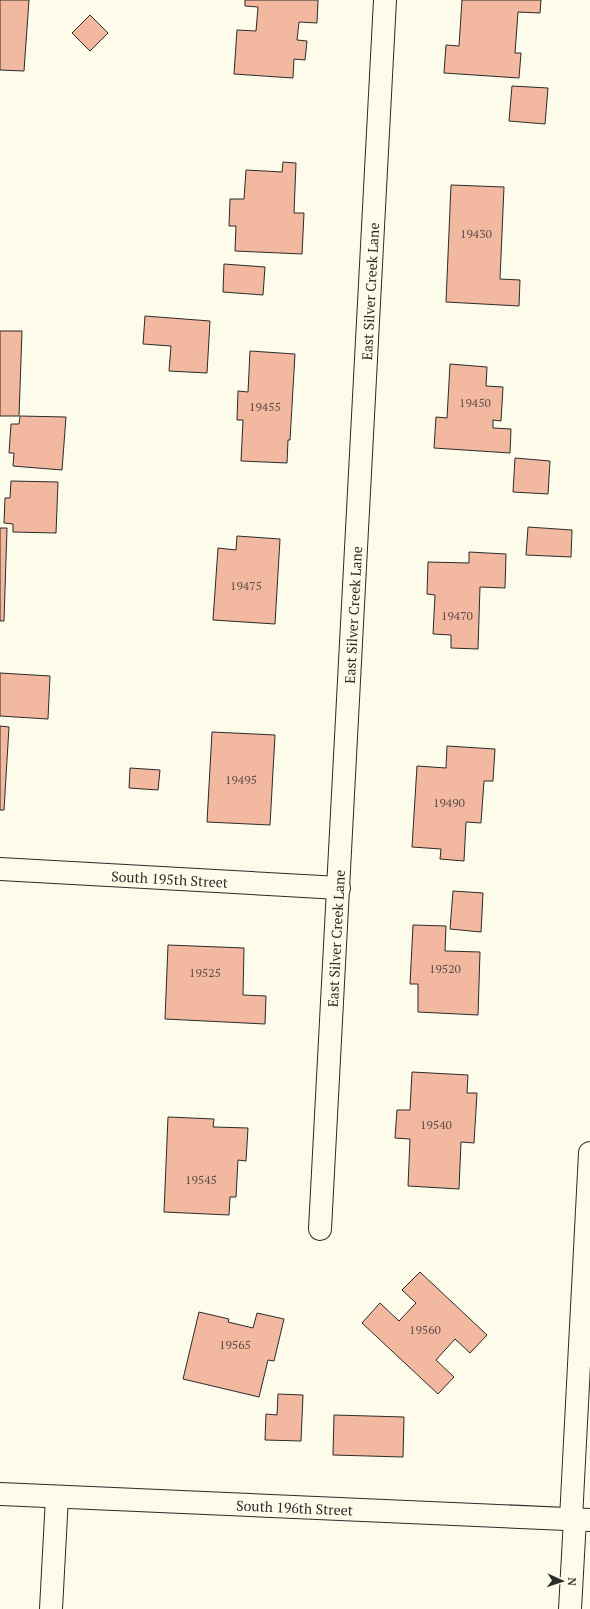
<svg xmlns="http://www.w3.org/2000/svg" width="590" height="1609" viewBox="0 0 590 1609" font-family="'PT Serif',serif">
<style>
.building{fill:#f2b8a0;stroke:#2b2b2b}
.lines{fill:none;stroke-linecap:round;stroke-linejoin:round}
.minor-casing{stroke:#2b2b2b;stroke-width:24}
.minor{stroke:#fdfbea;stroke-width:22}
.labels{text-anchor:middle;dominant-baseline:central;stroke-width:3;stroke-linejoin:round;paint-order:stroke}
.number-label{font-size:12px;fill:#5d4e48}
.street-label{font-size:14px;fill:#2b2b2b;stroke:#fdfbea}
</style>
<rect width="100%" height="100%" fill="#fdfbea"/>
<g class="building">
<path d="M0,0h29l-5,71 -24,-1z"/>
<path d="M245,0h73l-1,23 -18,-1 -2,18 10,1 -2,19 -11,-1 -1,19 -59,-4 3,-44 19,1 2,-24 -13,-1z"/>
<path d="M462,0h79l-1,13 -22,-1 -3,41h6l-2,25 -75,-5 2,-28 13,1z"/>
<path d="M90,15l18,18 -18,18 -18,-18z"/>
<path d="M512,86l36,2 -3,36 -36,-3z"/>
<path d="M283,162l13,1 -2,50h10l-2,41 -67,-3 1,-25h-7l1,-27h14l2,-29 36,2z"/>
<path d="M451,185l53,2 -4,92 20,1 -1,26 -73,-4z"/>
<path d="M224,264l41,3 -2,28 -40,-3z"/>
<path d="M145,316l65,5 -3,52 -38,-2 2,-25 -28,-2z"/>
<path d="M0,331h22l-3,85h-19z"/>
<path d="M250,351l45,3 -5,86h-2l-1,23 -46,-2 2,-41h-6l1,-29 10,1z"/>
<path d="M450,364l37,3 -1,19 17,1 -2,34 -8,-1v8l18,1 -1,24 -76,-5 2,-31 11,1z"/>
<path d="M20,416l46,1 -4,53 -49,-4 1,-13h-5l2,-29h8z"/>
<path d="M515,458l35,3 -2,33 -35,-2z"/>
<path d="M11,481l47,1 -2,51 -43,-1v-8l-9,-1 1,-25h5z"/>
<path d="M528,527l44,3 -1,27 -45,-2z"/>
<path d="M0,528h7l-3,93h-4z"/>
<path d="M237,536l43,3 -5,85 -62,-4 5,-72 18,2z"/>
<path d="M469,552l37,2 -1,34 -25,-1 -2,62 -27,-1v-13l-18,-1 2,-39 -8,-1 1,-32 41,1z"/>
<path d="M0,673l50,3 -2,43 -48,-3z"/>
<path d="M0,726l9,1 -5,83h-4z"/>
<path d="M212,732l63,3 -5,90 -63,-3z"/>
<path d="M447,746l48,3 -2,32h-9l-3,42 -15,-1 -2,39 -24,-2 1,-10 -29,-2 5,-81 29,2z"/>
<path d="M130,768l30,2 -2,20 -29,-2z"/>
<path d="M453,891l30,2 -2,39 -31,-3z"/>
<path d="M413,925l33,1 -1,25 35,1 -2,63 -60,-3v-28h-8z"/>
<path d="M168,945l76,3 -1,47 23,1 -1,28 -100,-5z"/>
<path d="M412,1072l56,3 -1,18h10l-3,50 -13,-1 -2,47 -51,-3 2,-47 -15,-1 2,-28h13z"/>
<path d="M168,1117l46,2 -1,8 35,1 -2,33 -8,-1 -2,37h-6l-1,18 -65,-3z"/>
<path d="M420,1272l67,63 -17,18 -15,-14 -19,21 18,17 -16,17 -76,-71 18,-20 19,18 17,-18 -14,-13z"/>
<path d="M199,1312l30,7 -1,3 25,6 4,-15 27,6 -10,42 -6,-1 -9,37 -76,-18z"/>
<path d="M278,1394l25,1 -2,46 -36,-1 1,-26 11,1z"/>
<path d="M334,1415l70,2 -1,40 -70,-2z"/>
</g>
<g class="lines">
<g class="minor-casing">
<g id="minor">
<path id="s1" d="M0,869l339,19"/>
<path id="s2" d="M320,1229l65,-1229"/>
<path id="s3" d="M0,1494l590,26"/>
<path d="M571,1519l19,-366"/>
<path d="M51,1609l6,-112"/>
<path d="M570,1609l5,-90"/>
</g>
</g>
<use href="#minor" class="minor"/>
</g>
<g class="labels">
<g class="number-label">
<text x="476" y="233">19430</text>
<text x="475" y="402">19450</text>
<text x="265" y="406">19455</text>
<text x="246" y="585">19475</text>
<text x="457" y="615">19470</text>
<text x="241" y="779">19495</text>
<text x="449" y="802">19490</text>
<text x="445" y="968">19520</text>
<text x="205" y="972">19525</text>
<text x="436" y="1124">19540</text>
<text x="201" y="1179">19545</text>
<text x="425" y="1329">19560</text>
<text x="235" y="1344">19565</text>
</g>
<g class="street-label">
<text stroke="none"><textPath href="#s2" startOffset="939">East Silver Creek Lane</textPath></text>
<text stroke="none"><textPath href="#s2" startOffset="615">East Silver Creek Lane</textPath></text>
<text stroke="none"><textPath href="#s1" startOffset="170">South 195th Street</textPath></text>
<text stroke="none"><textPath href="#s2" startOffset="291">East Silver Creek Lane</textPath></text>
<text stroke="none"><textPath href="#s3" startOffset="295">South 196th Street</textPath></text>
</g>
</g>
<g transform="translate(562 1581) rotate(93)" stroke="#fdfbea" stroke-width="3" paint-order="stroke">
<path d="M0-3L7 15L0 10L-7 15Z" fill="#2b2b2b"/>
<text y="-6" font-size="11" font-weight="bold" text-anchor="middle" fill="#2b2b2b">N</text>
</g>
</svg>
